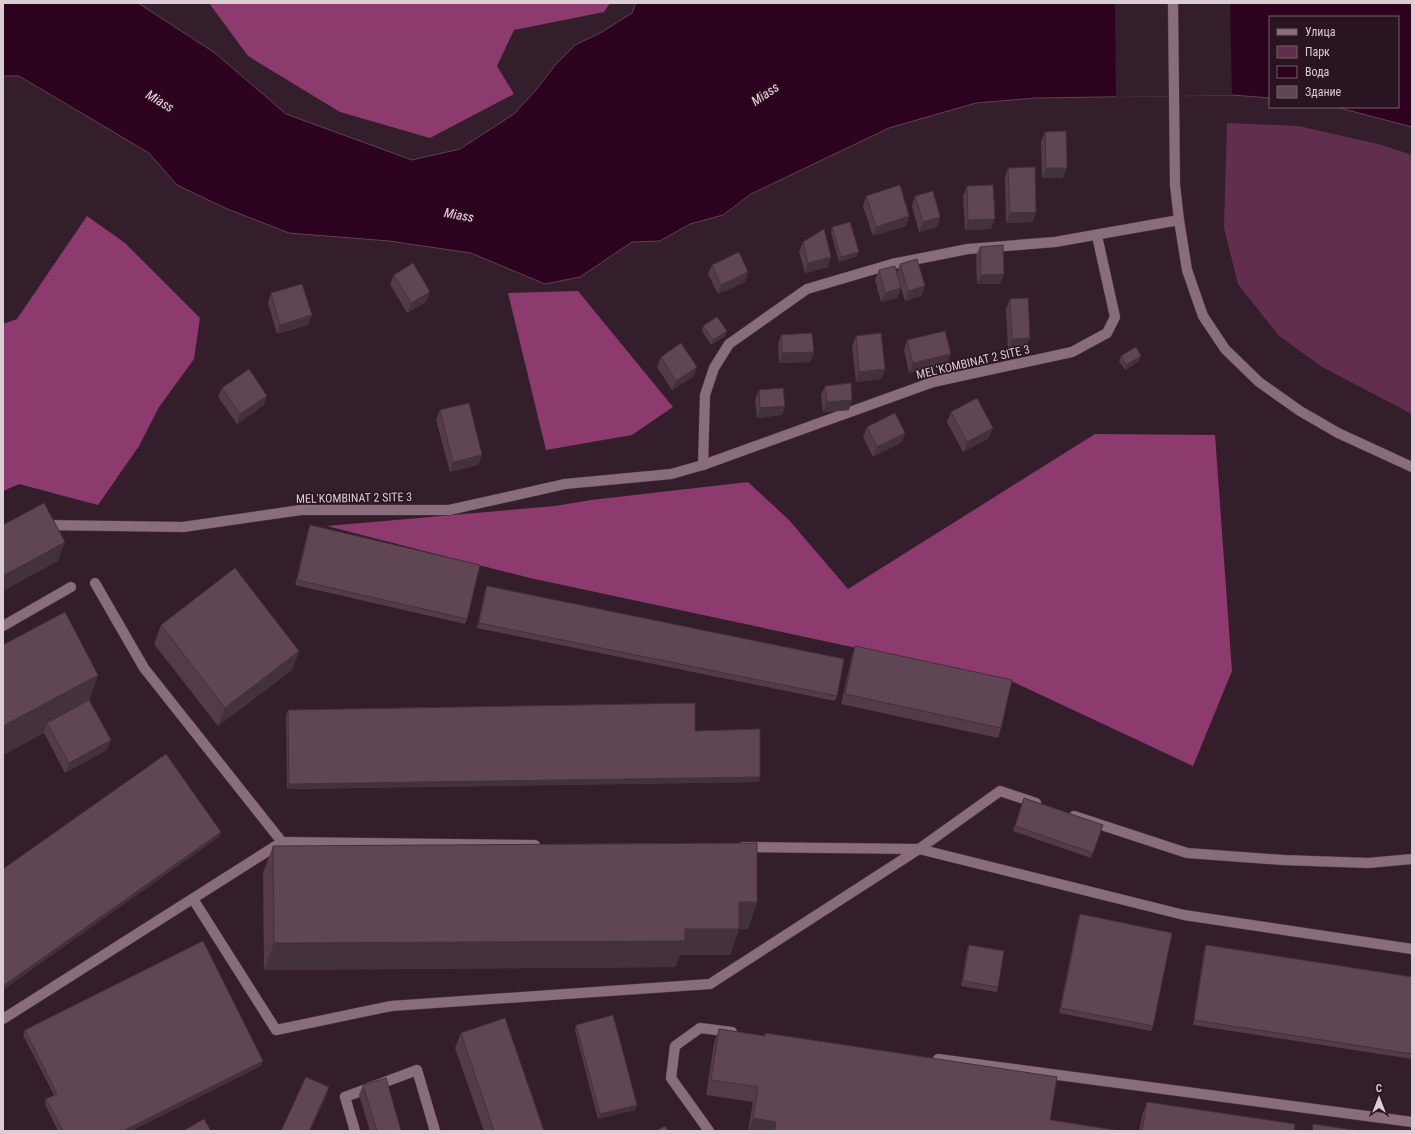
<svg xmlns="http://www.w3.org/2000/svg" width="1415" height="1134" viewBox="0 0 1415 1134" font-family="'Roboto Condensed',sans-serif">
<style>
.green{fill:#622e4d}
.forest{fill:#8d3a6e}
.water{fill:#2c021e;stroke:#613f55}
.pier{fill:#351e2b}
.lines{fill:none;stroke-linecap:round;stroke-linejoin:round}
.minor-casing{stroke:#4e3a46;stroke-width:11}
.minor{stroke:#8a6d7d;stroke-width:10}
.wall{fill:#533c48}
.shaded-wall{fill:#43313b}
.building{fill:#604654;stroke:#43313b}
.labels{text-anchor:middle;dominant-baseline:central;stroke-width:3;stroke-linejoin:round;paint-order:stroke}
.street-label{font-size:12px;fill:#dcccd4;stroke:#2b1421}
.water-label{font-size:13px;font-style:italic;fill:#fecee8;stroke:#2b1421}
</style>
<rect width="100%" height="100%" fill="#351e2b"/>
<path class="green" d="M1227,123l72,3 83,19 30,10v259l-90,-47 -44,-32 -40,-51 -14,-56z"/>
<g class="forest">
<path d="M209,3h401l-6,9 -90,18 -17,36 17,28 -84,44 -90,-26 -92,-56z"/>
<path d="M87,216l38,27 75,75 -6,41 -35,48 -20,39 -41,59 -79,-21 -16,7v-167l14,-5z"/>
<path d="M578,291l95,116 -41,28 -86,15 -38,-157z"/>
<path d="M1095,434l120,1 17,236 -39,95 -182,-85 -481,-103 -203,-52 228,-20 36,-6 157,-18 41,38 59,69z"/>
</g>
<path class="water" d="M3,3h135l77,50 71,61 126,46 48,-11 54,-35 22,-24 20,-26 19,-19 27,-13 30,-19 4,-10h776v124l-76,-20h62v-90h-128v81l-38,-3 -196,3 -60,5 -87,25 -138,66 -28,21 -33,9 -30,17 -28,1 -52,35 -35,7 -74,-31 -82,-12 -100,-8 -64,-25 -48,-23 -28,-32 -130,-77h-16z"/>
<path class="pier" d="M1115,3h115l2,92 -116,2z"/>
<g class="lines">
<g class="minor-casing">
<g id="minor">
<path d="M1173,3l2,182 4,35 8,50 16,46 22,33 34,33 41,29 38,22 74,34"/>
<path d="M703,465l2,-70 9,-27 15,-24 78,-55 85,-25 76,-15 87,-7 124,-22"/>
<path d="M43,525l140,2 118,-17h148l116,-26 106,-10 32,-9 230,-83 139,-30 35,-19 8,-16 -18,-81"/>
<path d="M95,583l49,85 138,174"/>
<path d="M3,626l68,-39"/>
<path d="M1074,816l113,37 96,7 85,3 44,-4"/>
<path d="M743,847l176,2 265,66 228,34"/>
<path d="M193,899l83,131 115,-24 319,-22 209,-135 81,-58 36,12"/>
<path d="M3,1019l279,-177 253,3"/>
<path d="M938,1059l474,63"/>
<path d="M355,1131l-10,-34 72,-27 18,61"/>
<path d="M709,1131l-38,-53 4,-32 25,-18 32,4"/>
</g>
</g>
<use href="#minor" class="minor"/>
</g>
<g class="wall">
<path d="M1045,132l18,46h-21l-1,-37z"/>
<path d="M1008,168l25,54 -27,1 -1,-45z"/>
<path d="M967,186l24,43 -26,1 -2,-34z"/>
<path d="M866,196l43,20 -3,10 -33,10 -10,-30z"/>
<path d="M915,196l25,21 -3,10 -18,5 -7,-26z"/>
<path d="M832,227l25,29 -18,6 -8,-30z"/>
<path d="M803,242l25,25 -23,6 -6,-22z"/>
<path d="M980,247l24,27 -4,10h-23l-1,-28z"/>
<path d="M900,264l21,32 -16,5 -6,-20 2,7 -4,10 -16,4 -6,-22 4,-10 18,3z"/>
<path d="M712,265l36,7 -3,10 -27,12 -10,-20z"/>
<path d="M394,275l32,27 -19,11 -17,-29z"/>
<path d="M271,293l41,22 -4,10 -31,9 -9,-31z"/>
<path d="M1010,299l16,49 -18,1 -2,-40z"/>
<path d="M703,326l22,10 -14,9 -9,-14z"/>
<path d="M781,335l33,17 -4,10 -31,1 -1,-19z"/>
<path d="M856,336l29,33 -4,10 -25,3 -4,-36z"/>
<path d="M907,340l40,24 -38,9 -5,-23z"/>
<path d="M1121,356l18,5 -14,9 -6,-9z"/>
<path d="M661,357l32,20 -21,13 -15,-23z"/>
<path d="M825,386l24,24 -26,2 -2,-17z"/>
<path d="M222,388l42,17 -27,19 -19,-27z"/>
<path d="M759,390l26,16 -3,9 -25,3 -2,-18z"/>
<path d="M440,410l38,55 -28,7 -14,-52z"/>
<path d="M951,412l38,26 -26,14 -16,-30z"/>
<path d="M867,427l38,6 -3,9 -29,15 -10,-20z"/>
<path d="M310,525l157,94 -2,5 -170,-39 13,-55z"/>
<path d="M487,586l350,110 -2,5 -358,-73 8,-37z"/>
<path d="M161,625l138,26 -7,19 -74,56 -64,-82z"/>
<path d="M3,645l95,30 -9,25 22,40 -4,10 -42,23 -21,-40 -41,22z"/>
<path d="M855,646l146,82 -3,10 -157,-34 11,-48z"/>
<path d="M288,710l407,21 64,51 -472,7 -1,-74z"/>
<path d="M1024,798l79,27 -12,33 -78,-27z"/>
<path d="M273,846l484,56 -9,27h-9l-9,26h-50l-5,12 -411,3 -1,-97z"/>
<path d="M1080,914l73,112 -2,5 -92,-18 19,-94z"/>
<path d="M969,945l29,42 -1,5 -36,-6 6,-36z"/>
<path d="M1206,945l206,32v82l-219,-34 11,-75z"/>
<path d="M576,1025l59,85 -37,9 -23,-89z"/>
<path d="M719,1029l45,7 1,-3 285,87 71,11h-373l5,-29 -47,-7 8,-52z"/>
<path d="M25,1030l238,31 -2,5 -130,65h-73l-13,-27 1,-5 8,-4 -31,-60z"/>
<path d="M461,1033l83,98h-60l-29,-83z"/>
<path d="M363,1085l38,46h-31l-11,-36z"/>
<path d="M1147,1102l147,29h-155l3,-15z"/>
</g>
<g class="shaded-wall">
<path d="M1046,168h21l-4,10h-21z"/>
<path d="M1036,212l-3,10 -27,1 4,-10z"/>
<path d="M909,216l-3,10 -33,10 3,-9z"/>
<path d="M940,217l-3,10 -18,5 4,-10z"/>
<path d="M995,219l-4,10 -26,1 3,-10z"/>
<path d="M859,252l-2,4 -18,6 2,-5z"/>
<path d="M831,257l-3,10 -23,6 3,-10z"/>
<path d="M748,272l-3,10 -27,12 3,-9z"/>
<path d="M1004,274l-4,10h-23l4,-9z"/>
<path d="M925,286l-4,10 -16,5 3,-10z"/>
<path d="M901,288l-4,10 -16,4 4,-9z"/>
<path d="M430,292l-4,10 -19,11 4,-10z"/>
<path d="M312,315l-4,10 -31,9 3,-9z"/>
<path d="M727,331l-2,5 -14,9 2,-5z"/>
<path d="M1030,338l-4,10 -18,1 4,-10z"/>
<path d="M814,352l-4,10 -31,1 3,-10z"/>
<path d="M951,354l-4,10 -38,9 4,-10z"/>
<path d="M1141,356l-2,5 -14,9 1,-5z"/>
<path d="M697,367l-4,10 -21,13 4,-9z"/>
<path d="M885,369l-4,10 -25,3 3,-10z"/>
<path d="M267,396l-3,9 -27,19 3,-10z"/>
<path d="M852,400l-3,10 -26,2 4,-10z"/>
<path d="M785,406l-3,9 -25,3 3,-10z"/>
<path d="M993,428l-4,10 -26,14 4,-10z"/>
<path d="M905,433l-3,9 -29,15 4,-10z"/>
<path d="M482,455l-4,10 -28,7 3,-10z"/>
<path d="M65,542l-7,19 -55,30v-15z"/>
<path d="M299,651l-7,19 -74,56 7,-18z"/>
<path d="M98,675l-12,35 -39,13 -3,10 -41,22v-29z"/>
<path d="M111,740l-4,10 -42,23 4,-10z"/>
<path d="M760,777l-1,5 -472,7 2,-5z"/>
<path d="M221,832l-2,5 -216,153v-4z"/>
<path d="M739,902h18l-9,27h-9l-9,26h-50l-5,12 -411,3 10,-27 411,-14z"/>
<path d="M263,1061l-2,5 -130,65h-8z"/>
<path d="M329,1087l-3,10 -16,34h-1z"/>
<path d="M637,1105l-2,5 -37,9 2,-5z"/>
<path d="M753,1118l23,4 -3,9h-24z"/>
</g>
<g class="building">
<path d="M1066,131l1,37h-21l-1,-36z"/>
<path d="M1035,167l1,45 -26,1 -2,-45z"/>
<path d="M900,185l9,31 -33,11 -10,-31z"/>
<path d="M993,185l2,34 -27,1 -1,-34z"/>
<path d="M933,191l7,26 -17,5 -8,-26z"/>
<path d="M850,222l9,30 -18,5 -9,-30z"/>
<path d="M824,229l7,28 -23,6 -5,-21z"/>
<path d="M1003,245l1,29 -23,1 -1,-28z"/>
<path d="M739,252l9,20 -27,13 -9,-20z"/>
<path d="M917,259l8,27 -17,5 -8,-27z"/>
<path d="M413,263l17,29 -19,11 -17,-28z"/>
<path d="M895,266l6,22 -16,5 -6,-23z"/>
<path d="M302,284l10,31 -32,10 -9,-32z"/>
<path d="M1028,298l2,40 -18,1 -2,-40z"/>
<path d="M717,317l10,14 -14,9 -10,-14z"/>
<path d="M945,331l6,23 -38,9 -6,-23z"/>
<path d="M812,333l2,19 -32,1 -1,-18z"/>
<path d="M881,333l4,36 -26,3 -3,-36z"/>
<path d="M681,343l16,24 -21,14 -15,-24z"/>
<path d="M1136,347l5,9 -15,9 -5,-9z"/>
<path d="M249,369l18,27 -27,18 -18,-26z"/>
<path d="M851,383l1,17 -25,2 -2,-16z"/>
<path d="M783,388l2,18 -25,2 -1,-18z"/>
<path d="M977,398l16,30 -26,14 -16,-30z"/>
<path d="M469,403l13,52 -29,7 -13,-52z"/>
<path d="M895,413l10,20 -28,14 -10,-20z"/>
<path d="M44,503l21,39 -62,34v-51z"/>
<path d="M310,525l170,40 -13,54 -170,-39z"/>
<path d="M235,568l64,83 -74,57 -64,-83z"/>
<path d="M487,586l357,73 -7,37 -358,-73z"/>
<path d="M65,612l33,63 -95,51v-81z"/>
<path d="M855,646l157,34 -11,48 -156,-34z"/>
<path d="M89,700l22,40 -42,23 -22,-40z"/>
<path d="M695,703v28l65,-2v48l-471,7 -1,-74z"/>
<path d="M166,754l55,78 -218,154v-117z"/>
<path d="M1024,798l79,27 -10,28 -78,-27z"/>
<path d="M757,843v59h-18v27h-54v12l-411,2 -1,-97z"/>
<path d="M1080,914l92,19 -19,93 -92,-18z"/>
<path d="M203,941l60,120 -140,70h-60l-17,-32 11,-5 -32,-64z"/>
<path d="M969,945l35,6 -6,36 -35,-6z"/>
<path d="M1206,945l206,32v77l-218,-34z"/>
<path d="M613,1015l24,90 -37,9 -24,-89z"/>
<path d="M505,1018l39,113h-50l-33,-98z"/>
<path d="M719,1029l46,7v-3l292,44 -7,43 71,11h-346l1,-9 -23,-4 5,-31 -47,-7z"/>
<path d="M306,1077l23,10 -20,44h-28z"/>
<path d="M386,1078l15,53h-24l-14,-46z"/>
<path d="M1147,1102l148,22 -1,7h-152z"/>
<path d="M204,1119l7,12h-28z"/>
<path d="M1313,1124l46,7h-47z"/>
<path d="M665,1126l3,5h-12z"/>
</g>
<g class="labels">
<g class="street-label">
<text transform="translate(973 362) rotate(-13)">MEL'KOMBINAT 2 SITE 3</text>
<text transform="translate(354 498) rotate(-1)">MEL'KOMBINAT 2 SITE 3</text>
</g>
<g class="water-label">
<text transform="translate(765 94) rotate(-35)">Miass</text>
<text transform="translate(160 101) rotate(31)">Miass</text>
<text transform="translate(459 215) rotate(10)">Miass</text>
</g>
</g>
<rect width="1415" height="1134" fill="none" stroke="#dcccd4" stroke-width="8"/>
<rect x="1269" y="16" width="130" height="92" fill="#2b1421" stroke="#725e69"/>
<rect x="1277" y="29" width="20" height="6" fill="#8a6d7d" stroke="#725e69"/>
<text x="1305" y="36" font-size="12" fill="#dcccd4">Улица</text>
<rect x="1277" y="46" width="20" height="12" fill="#622e4d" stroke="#725e69"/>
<text x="1305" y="56" font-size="12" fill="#dcccd4">Парк</text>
<rect x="1277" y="66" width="20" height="12" fill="#2c021e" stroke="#725e69"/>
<text x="1305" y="76" font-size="12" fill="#dcccd4">Вода</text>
<rect x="1277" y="86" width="20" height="12" fill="#604654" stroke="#725e69"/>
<text x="1305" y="96" font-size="12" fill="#dcccd4">Здание</text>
<g transform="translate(1379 1098)" stroke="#2b1421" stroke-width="3" paint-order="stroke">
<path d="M0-3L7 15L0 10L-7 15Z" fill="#dcccd4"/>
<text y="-6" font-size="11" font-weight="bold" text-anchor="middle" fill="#dcccd4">С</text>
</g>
</svg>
